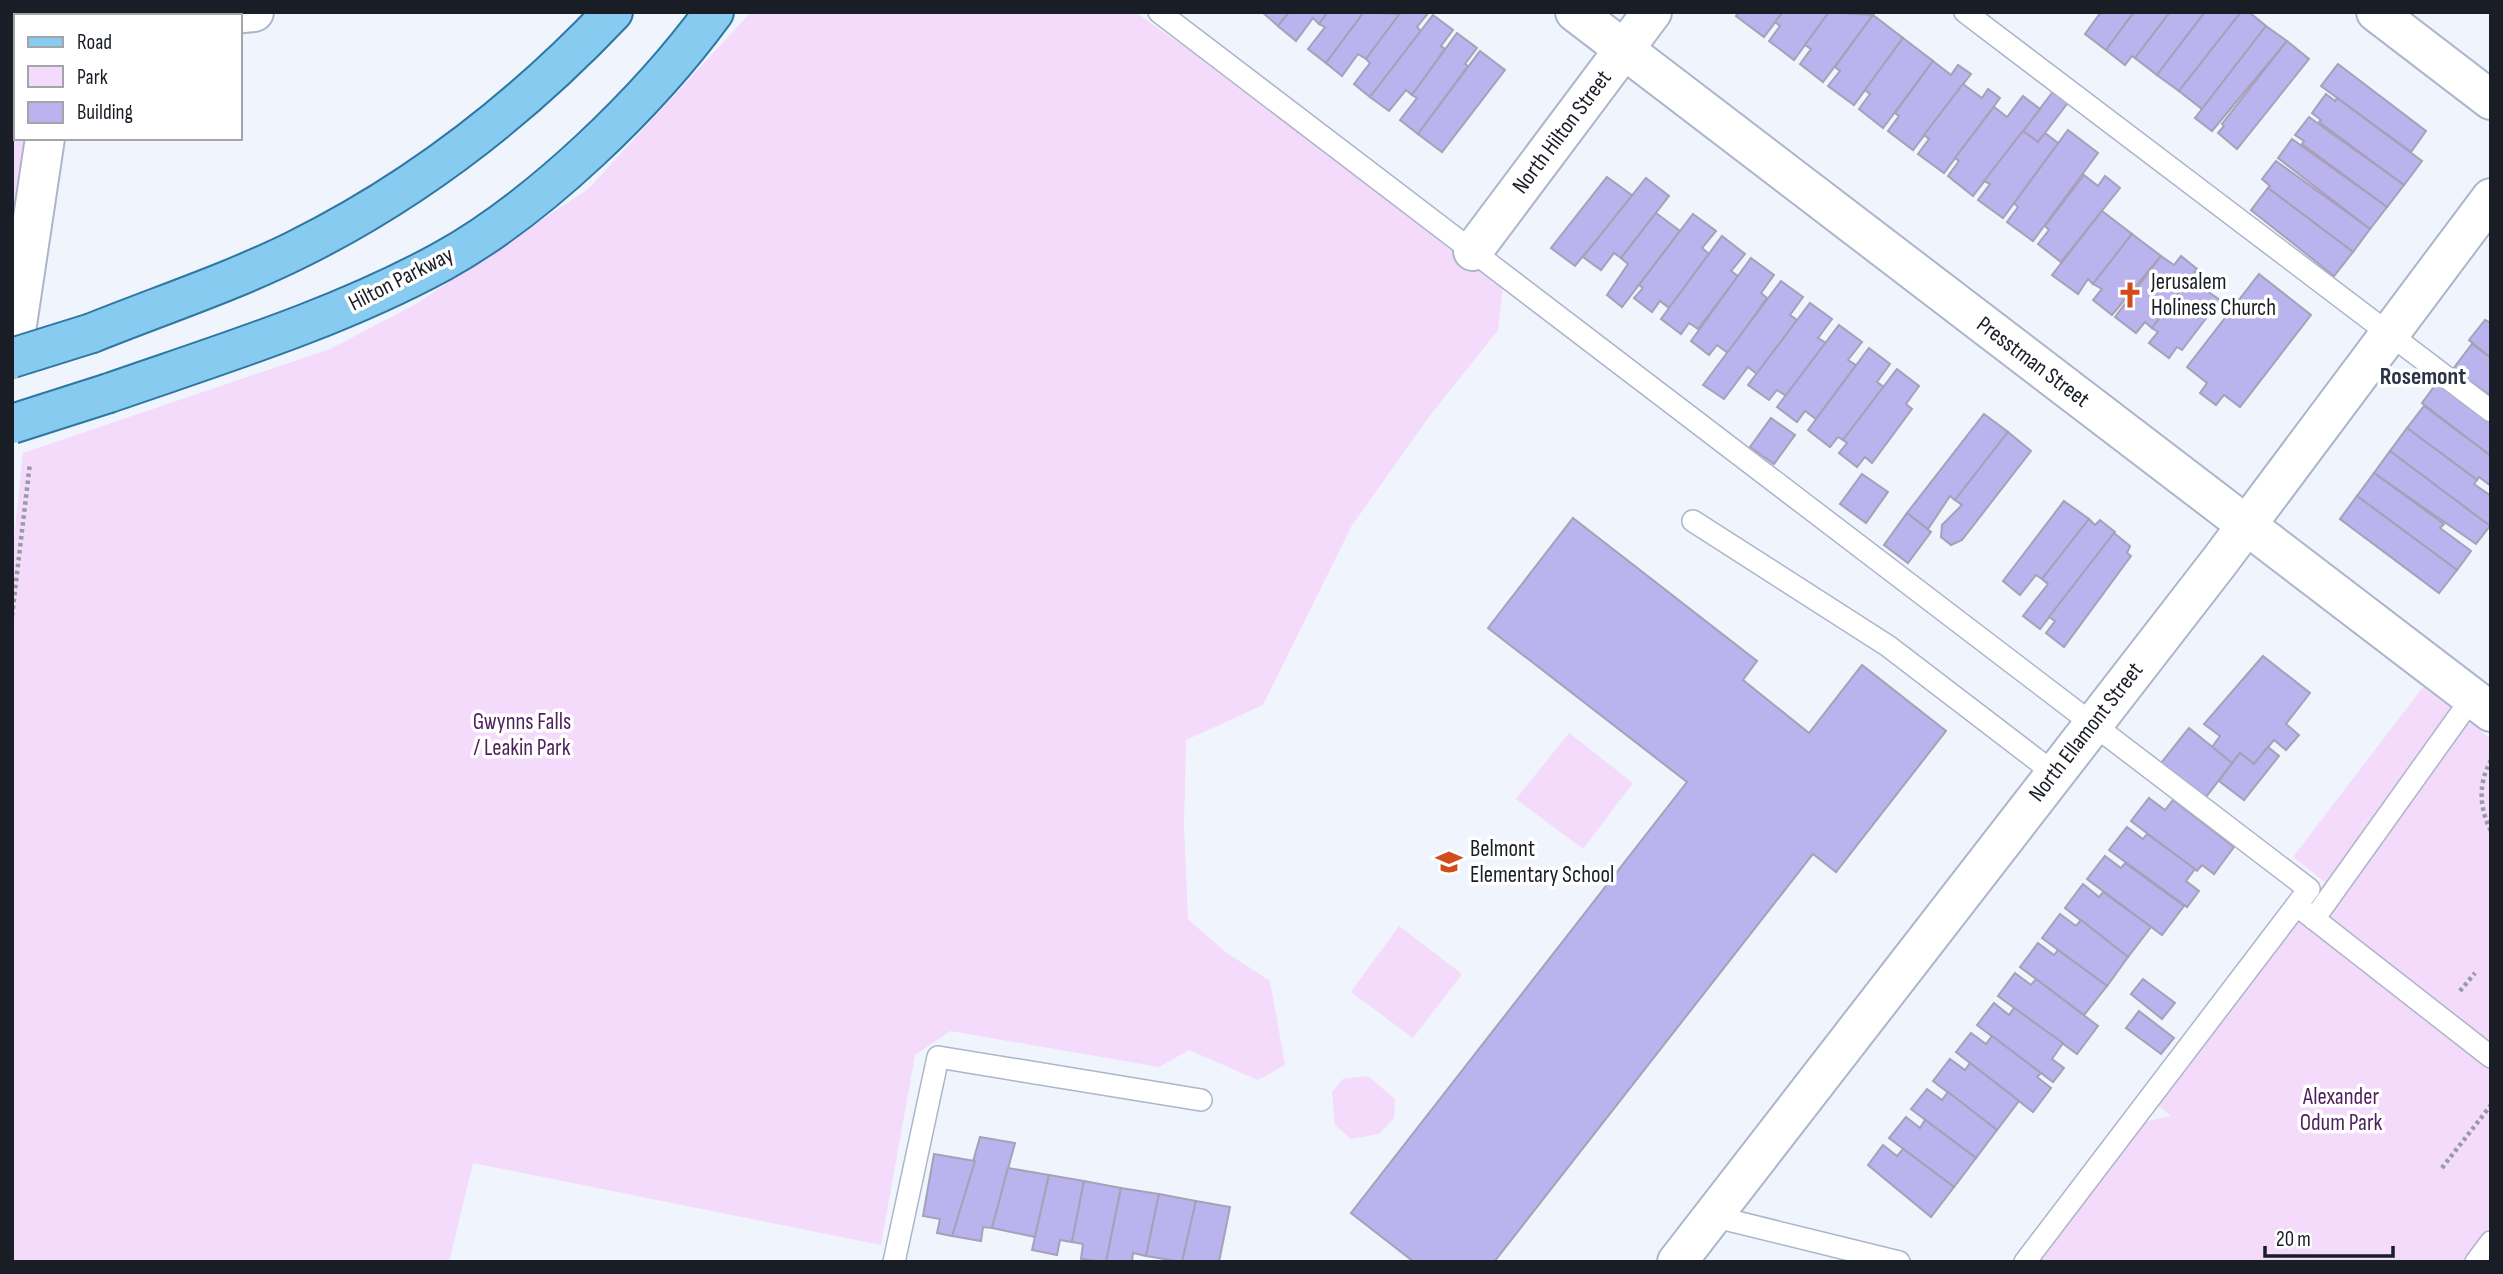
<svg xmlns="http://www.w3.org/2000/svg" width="2503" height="1274" viewBox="0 0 2503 1274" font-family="'Sofia Sans Condensed',sans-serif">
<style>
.green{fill:#f4dbfc}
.building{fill:#bbb3ed;stroke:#a4a1b8;stroke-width:2}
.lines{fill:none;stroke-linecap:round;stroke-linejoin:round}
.lane-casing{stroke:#abb6cb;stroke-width:24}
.street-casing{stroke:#abb6cb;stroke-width:42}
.secondary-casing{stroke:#abb6cb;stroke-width:42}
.primary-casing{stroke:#2e77a2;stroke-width:42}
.path{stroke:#969ba4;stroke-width:4.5;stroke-dasharray:3.5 3.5;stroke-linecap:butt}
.lane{stroke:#fff;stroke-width:21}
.street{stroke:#fff;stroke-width:38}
.secondary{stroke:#fff;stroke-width:38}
.primary{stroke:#88cbf0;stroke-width:38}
.primary-bridge-casing{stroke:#2e77a2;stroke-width:42;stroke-linecap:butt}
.primary-bridge{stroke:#88cbf0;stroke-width:38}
.labels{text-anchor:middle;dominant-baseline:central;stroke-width:7;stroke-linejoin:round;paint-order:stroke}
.street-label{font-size:23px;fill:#191d25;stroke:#fff}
.poi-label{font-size:23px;fill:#191d25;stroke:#fff;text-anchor:start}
.park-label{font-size:23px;fill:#4e1f5c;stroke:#fff}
.neighbourhood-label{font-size:24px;font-weight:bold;fill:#2b3445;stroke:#fff}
</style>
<rect width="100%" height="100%" fill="#eff4fd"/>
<g class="green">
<path d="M12,12h25v4h-21v122h8l-12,93z"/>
<path d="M751,12h384l107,75 261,199 -5,44 -70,88 -77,109 -88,178 -77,35 -2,87 4,92 36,32 46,30 15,84 -27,15 -69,-30 -30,17 -209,-36 -35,24 -34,190 -408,-82 -24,99h-437v-704l11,-105 307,-104 86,-45 172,-115z"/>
<path d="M2423,687l68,52v486l-29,37h-425l106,-140 28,-6 -14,-12 168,-222 -32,-25z"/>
<path d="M1569,733l64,50 -50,66 -67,-50z"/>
<path d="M1399,926l63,48 -49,64 -62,-46z"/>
<path d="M1368,1076l27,23 -1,19 -15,16 -28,5 -16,-14 -3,-33 11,-13z"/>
</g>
<g class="building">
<path d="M1262,12h27l-11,14z"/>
<path d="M1289,12h39l-9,12 -6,-6 -17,23 -18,-15z"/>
<path d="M1328,12h36l-38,51 -18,-14 17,-22 -6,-3z"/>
<path d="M1364,12l36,2 -34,45 -8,-5 -16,22 -16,-13z"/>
<path d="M1401,12h28l-12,15 4,4 -51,66 -16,-13 16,-21 -4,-4z"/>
<path d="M1739,12h44l-19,25 -28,-21z"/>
<path d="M1783,12h46l-35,48 -25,-19 11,-15 -5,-4z"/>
<path d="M1829,12l44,3 -50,67 -23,-18 11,-15 -6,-4z"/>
<path d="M2101,12h33l-28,38 -21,-16z"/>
<path d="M2134,12h36l-35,46 -3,-2 -7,9 -19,-15z"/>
<path d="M2170,12h35l-48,63 -22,-17z"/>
<path d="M2205,12h36l-62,79 -22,-16z"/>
<path d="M2241,12h8l17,14 -64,83 -23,-18z"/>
<path d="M1433,15l20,15 -12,16 4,3 -33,46 -6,-5 -17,21 -19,-14z"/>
<path d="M1873,15l30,23 -49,67 -26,-19 12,-15 -5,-4z"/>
<path d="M2266,26l21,15 -75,90 -17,-13z"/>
<path d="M1457,33l20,15 -12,16 3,2 -50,68 -18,-14 17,-22 -5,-3z"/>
<path d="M1903,38l30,23 -50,67 -24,-19 11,-15 -5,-4z"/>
<path d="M2287,41l22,18 -72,90 -19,-16 6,-7 -2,-2z"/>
<path d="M1480,51l25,19 -63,82 -24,-18z"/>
<path d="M1933,61l18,14 7,-10 13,9 -58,76 -25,-19 11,-15 -4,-3z"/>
<path d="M2338,64l88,67 -15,21 -90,-66z"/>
<path d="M1963,84l19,14 6,-9 12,9 -56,75 -26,-19 11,-15 -5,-4z"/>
<path d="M2055,89l15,11 -32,42 -15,-11z"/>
<path d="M2326,94l9,7 2,-3 85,63 -18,24 -85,-63 2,-2 -9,-7z"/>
<path d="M2023,96l17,13 -67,87 -25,-20 11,-15 -4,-3 39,-51 13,10z"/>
<path d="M2309,117l95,68 -17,22 -85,-63 2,-3 -9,-6z"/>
<path d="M2068,130l30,23 -65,88 -26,-19 11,-15 -4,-4z"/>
<path d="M2023,131l15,11 7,-9 13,10 -55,75 -25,-18 12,-16 -6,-3z"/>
<path d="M2292,139l95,68 -17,22 -92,-71z"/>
<path d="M2276,161l94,68 -17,23 -85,-64 2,-2 -8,-7z"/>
<path d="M2084,175l14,11 7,-10 15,12 -59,74 -23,-18 11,-14 -4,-4z"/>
<path d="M1607,177l26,19 -58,70 -24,-18z"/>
<path d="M1646,178l23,18 -48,62 -7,-5 -13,17 -18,-13z"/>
<path d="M2268,188l85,64 -19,24 -83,-66z"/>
<path d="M2102,211l30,23 -39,50 -5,-5 -10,15 -26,-19z"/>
<path d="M1656,213l24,18 -58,76 -15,-12 21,-31 -7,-6z"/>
<path d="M1693,214l23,17 -14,17 7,6 -40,54 -9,-7 -8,11 -18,-14 9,-10 -4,-3z"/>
<path d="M2132,234l29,22 -49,59 -19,-15 9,-11 -9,-5z"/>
<path d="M1722,236l23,18 -14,17 7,5 -40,53 -9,-6 -8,11 -20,-15z"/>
<path d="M2161,256l13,9 7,-9 16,13 -45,59 -7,-6 -9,11 -21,-16z"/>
<path d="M1751,258l23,17 -13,18 6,5 -39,55 -11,-8 -8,10 -18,-14z"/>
<path d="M2197,269l14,11 -7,9 16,11 -38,50 -5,-3 -8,11 -20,-15 9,-11 -6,-4z"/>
<path d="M2259,274l52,41 -71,92 -16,-12 -8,10 -16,-12 7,-10 -20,-16z"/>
<path d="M1781,281l22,16 -13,18 7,5 -40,54 -9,-7 -24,32 -21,-14z"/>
<path d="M1810,303l22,16 -14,19 8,5 -40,53 -9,-6 -8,10 -21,-15z"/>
<path d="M2485,320l6,3v35l-22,-18z"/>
<path d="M1839,325l23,17 -14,18 8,5 -40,54 -11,-8 -8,11 -20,-15z"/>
<path d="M2472,344l19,14v38l-38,-27z"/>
<path d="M1869,348l21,16 -13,18 7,5 -41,53 -5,-3 -8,10 -22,-17z"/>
<path d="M1897,369l22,17 -13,18 6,5 -40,54 -7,-6 -8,10 -18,-14 8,-10 -4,-3z"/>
<path d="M2439,380l52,39v37l-69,-53z"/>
<path d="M2424,406l67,50v30l-12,-9 -2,3 -70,-52z"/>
<path d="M1984,414l24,18 -53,68 -5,-4 -22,33 -21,-16z"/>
<path d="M1771,418l24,17 -21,29 -24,-17z"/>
<path d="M2407,428l70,52 -3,4 17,12 -1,30 -100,-75z"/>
<path d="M2008,432l23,19 -69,89 -11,5 -10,-8 1,-12 20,-20 -7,-5z"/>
<path d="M2390,451l100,75 -14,18 -102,-71z"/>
<path d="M2374,473l70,51 -4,4 31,23 -14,19 -100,-74z"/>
<path d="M1862,474l26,18 -22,31 -26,-19z"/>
<path d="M2357,496l100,74 -18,23 -99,-74z"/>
<path d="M2064,501l25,18 -47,60 -6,-4 -16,20 -17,-14z"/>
<path d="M1907,513l24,19 -23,31 -24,-18z"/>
<path d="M1573,518l184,143 -14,19 66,53 53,-68 84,66 -110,141 -23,-18 -319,408h-80l-63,-49 336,-431 -199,-154z"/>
<path d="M2089,519l6,6 5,-5 15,12 -75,97 -17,-13 25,-32 -6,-5z"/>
<path d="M2114,533l16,13 -3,7 4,3 -67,91 -18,-14 9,-12 -6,-4z"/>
<path d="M2263,656l47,37 -24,31 13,11 -13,15 -12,-10 -20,24 -14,-11 -8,10 -20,-16 8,-11 -16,-12z"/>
<path d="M2189,728l43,35 -26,34 -45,-34z"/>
<path d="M2268,747l11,9 -35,44 -25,-19 21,-28 14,11z"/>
<path d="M2149,798l16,12 8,-10 61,47 -20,27 -12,-9 -5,6 -66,-50z"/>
<path d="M2127,827l16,12 4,-5 48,35 -9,12 13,10 -12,16 -78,-57z"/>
<path d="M2105,856l16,12 4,-5 59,43 -22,29 -75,-56z"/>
<path d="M2083,884l16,13 4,-5 48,35 -23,30 -63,-49z"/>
<path d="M2060,914l16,12 5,-6 47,37 -21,29 -65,-48z"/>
<path d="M2038,943l16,12 4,-5 49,36 -23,29 -64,-48z"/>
<path d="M2015,973l16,12 5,-6 62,47 -21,28 -79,-58z"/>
<path d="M2143,979l32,24 -13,16 -31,-25z"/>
<path d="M1994,1003l15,12 5,-7 49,35 -11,16 12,9 -11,14 -76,-57z"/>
<path d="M2139,1011l35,27 -13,16 -35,-26z"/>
<path d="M1971,1033l15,11 6,-8 49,37 -4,4 14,11 -18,24 -77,-60z"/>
<path d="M1950,1059l15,11 5,-7 49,38 -22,29 -64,-49z"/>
<path d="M1927,1089l15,11 6,-8 49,38 -21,28 -65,-49z"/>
<path d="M1906,1117l14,11 5,-8 51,38 -22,29 -65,-49z"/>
<path d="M980,1137l35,6 -23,85 -9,-1 -2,14 -29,-5z"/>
<path d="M1883,1145l14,11 6,-7 51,38 -23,30 -63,-52z"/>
<path d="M934,1154l41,7 -23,75 -15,-3 3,-14 -17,-3z"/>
<path d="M1008,1168l41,7 -14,62 -43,-9z"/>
<path d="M1049,1175l35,6 -12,61 -12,-2 -3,15 -25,-5z"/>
<path d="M1084,1181l37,7 -15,74 -25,-3 2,-15 -11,-2z"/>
<path d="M1121,1188l38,6 -13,62 -13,-3 -1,9h-26z"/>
<path d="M1159,1194l37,7 -14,61 -36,-6z"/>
<path d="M1196,1201l34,6 -11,55h-37z"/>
</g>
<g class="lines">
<g class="lane-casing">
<g id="lane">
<path d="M1159,12l1150,877 -284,373"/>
<path d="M1965,12l526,399"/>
<path d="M1693,521l195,125 166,127"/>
<path d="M2304,911l187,146"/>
<path d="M2314,919l158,-221"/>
<path d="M1712,1216l187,46"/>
<path d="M894,1262l44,-205 263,43"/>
<path d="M2476,1262l15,-20"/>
</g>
</g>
<g class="street-casing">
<g id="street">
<path d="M1575,12l916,700"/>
<path d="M2376,12l115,88"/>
<path d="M210,16l44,-4"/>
<path d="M1473,251l179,-239"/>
<path d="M1677,1262l542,-700 272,-364"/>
</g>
</g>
<g class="secondary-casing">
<g id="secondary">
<path d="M62,16v-4"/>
<path d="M12,358l33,-220"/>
</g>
</g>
<g class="primary-casing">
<g id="primary">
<path d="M92,333c67,-27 137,-50 202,-82 120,-59 227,-142 319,-239"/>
<path d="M109,393c112,-39 227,-74 332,-131 98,-54 207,-160 273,-250"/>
</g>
</g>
<g class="path">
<path d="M121,16v-4"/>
<path d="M12,616l18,-153"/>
<path d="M2491,760c-13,24 -12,47 0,71"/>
<path d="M2460,991l15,-18"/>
<path d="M2442,1168l49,-63"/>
</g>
<use href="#lane" class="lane"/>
<use href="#street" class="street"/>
<use href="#secondary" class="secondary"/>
<use href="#primary" class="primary"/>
<g class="primary-bridge-casing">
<g id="primary-bridge">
<path d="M12,358l80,-25"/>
<path d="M12,424l97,-31"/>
</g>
</g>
<use href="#primary-bridge" class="primary-bridge"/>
</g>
<defs>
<g id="church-bare" transform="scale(2.1)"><path d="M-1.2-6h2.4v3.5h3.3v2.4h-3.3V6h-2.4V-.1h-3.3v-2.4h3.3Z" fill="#d34c1c" stroke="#fff" stroke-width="2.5" paint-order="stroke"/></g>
<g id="school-bare" transform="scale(2.1)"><path d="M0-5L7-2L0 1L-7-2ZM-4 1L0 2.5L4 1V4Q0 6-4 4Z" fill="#d34c1c" stroke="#fff" stroke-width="2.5" paint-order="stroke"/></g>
</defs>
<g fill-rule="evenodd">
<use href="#church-bare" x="2130" y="295"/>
<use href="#school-bare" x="1449" y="862"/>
</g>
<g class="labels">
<g class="street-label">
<text transform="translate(1562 132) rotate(-53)">North Hilton Street</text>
<text transform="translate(401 279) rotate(-27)">Hilton Parkway</text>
<text transform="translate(2033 362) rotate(37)">Presstman Street</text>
<text transform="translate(2086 732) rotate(-52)">North Ellamont Street</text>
</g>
<g class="poi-label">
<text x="2151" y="282">Jerusalem<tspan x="2151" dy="26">Holiness Church</tspan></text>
<text x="1470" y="849">Belmont<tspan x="1470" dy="26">Elementary School</tspan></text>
</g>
<g class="park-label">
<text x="522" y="722">Gwynns Falls<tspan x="522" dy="26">/ Leakin Park</tspan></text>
<text x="2341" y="1097">Alexander<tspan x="2341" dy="26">Odum Park</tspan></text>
</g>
<g class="neighbourhood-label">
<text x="2423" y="376">Rosemont</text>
</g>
</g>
<rect width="2503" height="1274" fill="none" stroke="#191d25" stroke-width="28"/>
<rect x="14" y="14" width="228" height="126" fill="#ffffff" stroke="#a3a5a8" stroke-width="2"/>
<rect x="28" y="37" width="35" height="10" fill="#88cbf0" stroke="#a3a5a8" stroke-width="2"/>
<text x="77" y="49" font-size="21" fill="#191d25">Road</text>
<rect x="28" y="66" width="35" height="21" fill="#f4dbfc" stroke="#a3a5a8" stroke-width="2"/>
<text x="77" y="84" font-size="21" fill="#191d25">Park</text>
<rect x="28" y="102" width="35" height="21" fill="#bbb3ed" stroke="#a3a5a8" stroke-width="2"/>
<text x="77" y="119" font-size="21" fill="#191d25">Building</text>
<path d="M2265 1246v10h128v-10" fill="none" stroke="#191d25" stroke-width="3.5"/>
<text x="2276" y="1246" font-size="21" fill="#191d25" stroke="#ffffff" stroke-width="5" paint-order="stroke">20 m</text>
</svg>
